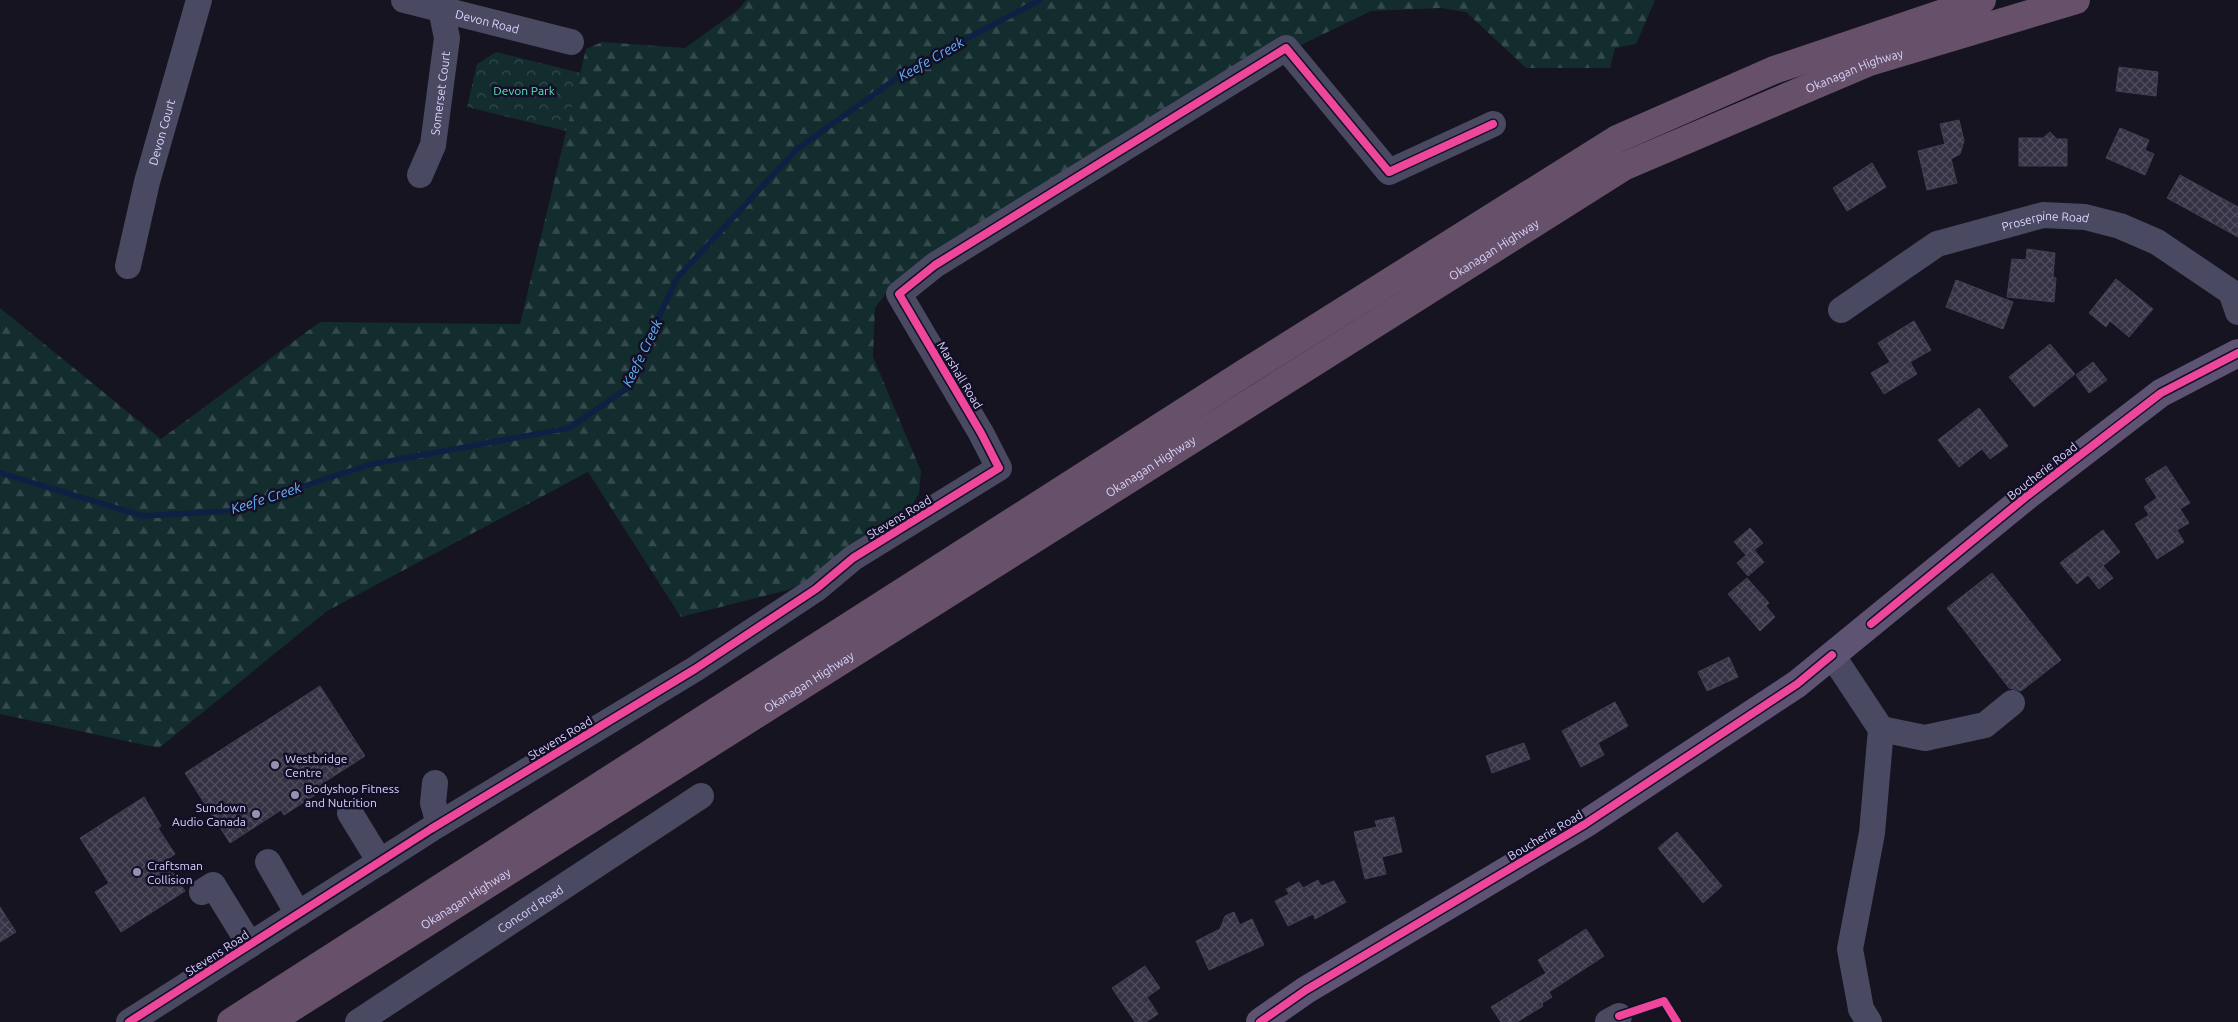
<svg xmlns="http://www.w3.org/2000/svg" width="2238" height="1022" viewBox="0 0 2238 1022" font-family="Ubuntu,sans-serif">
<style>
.forest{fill:url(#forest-firs)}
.park{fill:url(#park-crowns)}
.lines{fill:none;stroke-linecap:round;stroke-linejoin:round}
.stream{stroke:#0d2144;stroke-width:5.5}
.building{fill:url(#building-cross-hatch);stroke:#433f54}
.minor{stroke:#4a4962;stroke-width:26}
.major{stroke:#5e5373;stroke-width:28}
.highway{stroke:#67516a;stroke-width:28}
.cycleway-casing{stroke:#130f26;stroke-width:11}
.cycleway{stroke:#ed469a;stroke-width:8}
.poi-dot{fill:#9591b1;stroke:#130f26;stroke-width:2}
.labels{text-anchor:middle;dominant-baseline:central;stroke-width:5;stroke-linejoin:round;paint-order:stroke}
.street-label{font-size:12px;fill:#d9d4ff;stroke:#130f26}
.park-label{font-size:12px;fill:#5fe0c0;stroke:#130f26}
.poi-label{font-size:12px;fill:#d9d4ff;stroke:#130f26;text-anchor:start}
.water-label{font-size:14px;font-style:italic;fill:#62b6ff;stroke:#130f26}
</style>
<defs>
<pattern id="forest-firs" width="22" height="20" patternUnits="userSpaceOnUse" patternTransform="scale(1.25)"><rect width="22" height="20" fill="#132c2d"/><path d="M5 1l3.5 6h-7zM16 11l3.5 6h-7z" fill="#354a4c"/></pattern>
<pattern id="park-crowns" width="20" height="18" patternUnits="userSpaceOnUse" patternTransform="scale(1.25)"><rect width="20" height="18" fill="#132c2d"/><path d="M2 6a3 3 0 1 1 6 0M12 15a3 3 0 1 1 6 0" fill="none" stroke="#354a4c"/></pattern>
<pattern id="building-cross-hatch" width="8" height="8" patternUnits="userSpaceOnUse" patternTransform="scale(1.25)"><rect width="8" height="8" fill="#343243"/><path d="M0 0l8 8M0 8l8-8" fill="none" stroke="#514f5f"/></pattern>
</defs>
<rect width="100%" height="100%" fill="#161421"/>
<path class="forest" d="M746,0h909l-19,44 -21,4 -5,20h-84l-60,-56 -25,-4 -70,3 -68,33 -354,214 -53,22 -21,28 -2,49 48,114 -2,23 -35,51 -96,45 -107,27 -93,-145 -261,139 -168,137 -159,-34v-406l161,131 159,-117 200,2 66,-275 16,-7 83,6 53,-38z"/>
<path class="park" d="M496,52l85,21 -15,58 -99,-24 10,-43z"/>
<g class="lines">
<path class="stream" d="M0,473l143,43 86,-5 139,-46 201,-37 56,-38 52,-112 120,-129 114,-81 129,-68"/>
</g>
<g class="building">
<path d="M2119,67l39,5 -2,24 -40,-5z"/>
<path d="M1959,120l5,21 -4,13 -9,5 6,24 -30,7 -9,-39 27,-7 -5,-20z"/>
<path d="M2120,128l29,12 -4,10 9,4 -9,21 -39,-17z"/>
<path d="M2050,132l7,7h10v27h-48v-28h24z"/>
<path d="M1872,163l14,24 -39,24 -14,-23z"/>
<path d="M2180,175l58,32v30l-71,-39z"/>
<path d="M2027,249l28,4 -2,24 3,1 -2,24 -47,-5 5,-38 14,1z"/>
<path d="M2116,279l37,30 -24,28 -19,-16 -4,6 -17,-14z"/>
<path d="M1956,280l57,22 -10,27 -57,-22z"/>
<path d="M1914,321l17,29 -21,12 7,12 -33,20 -13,-21 19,-11 -12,-19z"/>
<path d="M2050,344l25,30 -41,33 -25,-30z"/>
<path d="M2093,362l14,18 -18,13 -13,-18z"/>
<path d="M1979,408l29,38 -18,13 -8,-10 -23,18 -21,-27z"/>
<path d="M2166,466l24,37 -10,6 9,14 -12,7 7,12 -27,17 -22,-35 14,-9 -5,-8 13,-9 -12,-19z"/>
<path d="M1750,528l13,15 -9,7 10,12 -16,14 -11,-13 9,-8 -12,-13z"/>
<path d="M2103,530l17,22 -17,14 10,12 -14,11 -11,-14 -11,9 -17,-21z"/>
<path d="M1992,573l69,87 -40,31 -12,-3 -62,-80z"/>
<path d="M1747,578l22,25 -3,3 9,11 -15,14 -32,-37z"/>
<path d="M1729,657l9,20 -31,14 -9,-19z"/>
<path d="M320,686l45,70 -50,32 3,5 -34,22 -3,-5 -51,33 -45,-70z"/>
<path d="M1615,702l13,24 -30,17 6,12 -23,12 -19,-36z"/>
<path d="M1524,743l6,16 -38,14 -6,-17z"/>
<path d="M144,797l17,29 -3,2 17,26 -10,7 20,30 -64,41 -26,-40 14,-9 -29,-45z"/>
<path d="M1394,817l8,35 -20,5 4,17 -21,5 -11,-47 23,-5 -2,-6z"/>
<path d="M1677,832l45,54 -19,17 -45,-55z"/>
<path d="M1318,880l3,6 13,-5 12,21 -31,17 -2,-5 -25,12 -13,-25 14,-7 -3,-5 13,-7 4,6z"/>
<path d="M0,907l16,25 -16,10z"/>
<path d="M1234,912l6,13 12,-6 12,26 -55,25 -13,-29 24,-12 5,-13z"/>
<path d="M1586,929l18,27 -55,36 3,5 -10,6 1,3 -26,16h-16l-10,-15 55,-34 -8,-13z"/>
<path d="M1145,966l15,22 -13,9 11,17 -12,8h-11l-23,-34z"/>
</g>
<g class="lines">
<g class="minor">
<path id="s1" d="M404,0l167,42"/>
<path id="s2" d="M420,175l13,-30 14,-107 -6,-29 2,-9"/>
<path id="s3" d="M128,266l19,-84 52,-182"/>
<path id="s4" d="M1841,310l96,-66 106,-29 42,2 35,9 37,16 74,50 7,20"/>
<path d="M1832,655l49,74 -9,104 -22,116 11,60 8,13"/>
<path d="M1881,729l44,9 60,-13 27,-22"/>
<path d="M435,783l-2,20 6,21"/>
<path d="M350,813l30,49"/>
<path d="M268,862l30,52"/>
<path d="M202,892l11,-7 37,60"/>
<path d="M129,1022l302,-193 264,-160 121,-80 37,-31 146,-90 -18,-35 -82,-139 36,-29 351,-217 103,124 104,-48"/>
<path id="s5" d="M358,1022l343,-226"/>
<path d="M1608,1022l11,-6"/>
</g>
<path class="major" d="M1260,1022l46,-32 279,-166 212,-140 230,-188 134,-103 77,-40"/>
<g class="highway">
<path d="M231,1022l1015,-650 371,-233 157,-69 208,-70"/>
<path id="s6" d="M269,1022l1356,-856 244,-104 207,-62"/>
</g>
<g class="cycleway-casing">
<g id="cycleway">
<path d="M1871,624l156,-128 134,-103 77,-40"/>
<path d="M1619,1016l45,-15 13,21"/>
<path d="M129,1022l302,-193 264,-160 121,-80 37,-31 146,-90 -18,-35 -82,-139 36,-29 351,-217 103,124 104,-48"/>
<path d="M1260,1022l46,-32 279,-166 212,-140 35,-29"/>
</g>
</g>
<use href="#cycleway" class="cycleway"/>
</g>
<g class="poi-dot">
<circle cx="275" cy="765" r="5"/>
<circle cx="295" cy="795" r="5"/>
<circle cx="256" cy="814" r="5"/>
<circle cx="137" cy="872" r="5"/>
</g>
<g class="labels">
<g class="street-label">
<text stroke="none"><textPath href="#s1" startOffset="86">Devon Road</textPath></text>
<text stroke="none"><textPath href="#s6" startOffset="1852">Okanagan Highway</textPath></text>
<text stroke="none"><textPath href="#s2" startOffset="85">Somerset Court</textPath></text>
<text stroke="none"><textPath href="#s3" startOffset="138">Devon Court</textPath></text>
<text stroke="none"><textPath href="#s4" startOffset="228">Proserpine Road</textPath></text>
<text stroke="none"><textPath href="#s6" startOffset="1448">Okanagan Highway</textPath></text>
<text transform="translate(960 375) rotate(59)">Marshall Road</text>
<text stroke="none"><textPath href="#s6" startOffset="1042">Okanagan Highway</textPath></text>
<text transform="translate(2042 471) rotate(-38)">Boucherie Road</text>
<text transform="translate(899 517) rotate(-31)">Stevens Road</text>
<text stroke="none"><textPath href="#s6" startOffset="638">Okanagan Highway</textPath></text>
<text transform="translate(560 738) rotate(-31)">Stevens Road</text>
<text transform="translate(1545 835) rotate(-31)">Boucherie Road</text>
<text stroke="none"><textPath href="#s6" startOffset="232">Okanagan Highway</textPath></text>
<text stroke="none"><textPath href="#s5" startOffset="206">Concord Road</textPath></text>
<text transform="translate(217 953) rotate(-33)">Stevens Road</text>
</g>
<g class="park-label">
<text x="524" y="90">Devon Park</text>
</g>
<g class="poi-label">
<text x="285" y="758">Westbridge<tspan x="285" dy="14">Centre</tspan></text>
<text x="305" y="788">Bodyshop Fitness<tspan x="305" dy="14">and Nutrition</tspan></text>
<text x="246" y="807" text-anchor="end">Sundown<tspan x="246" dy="14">Audio Canada</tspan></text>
<text x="147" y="865">Craftsman<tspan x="147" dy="14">Collision</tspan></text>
</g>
<g class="water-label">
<text transform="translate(931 59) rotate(-30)">Keefe Creek</text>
<text transform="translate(642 353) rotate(-64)">Keefe Creek</text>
<text transform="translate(266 498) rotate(-18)">Keefe Creek</text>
</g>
</g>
</svg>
